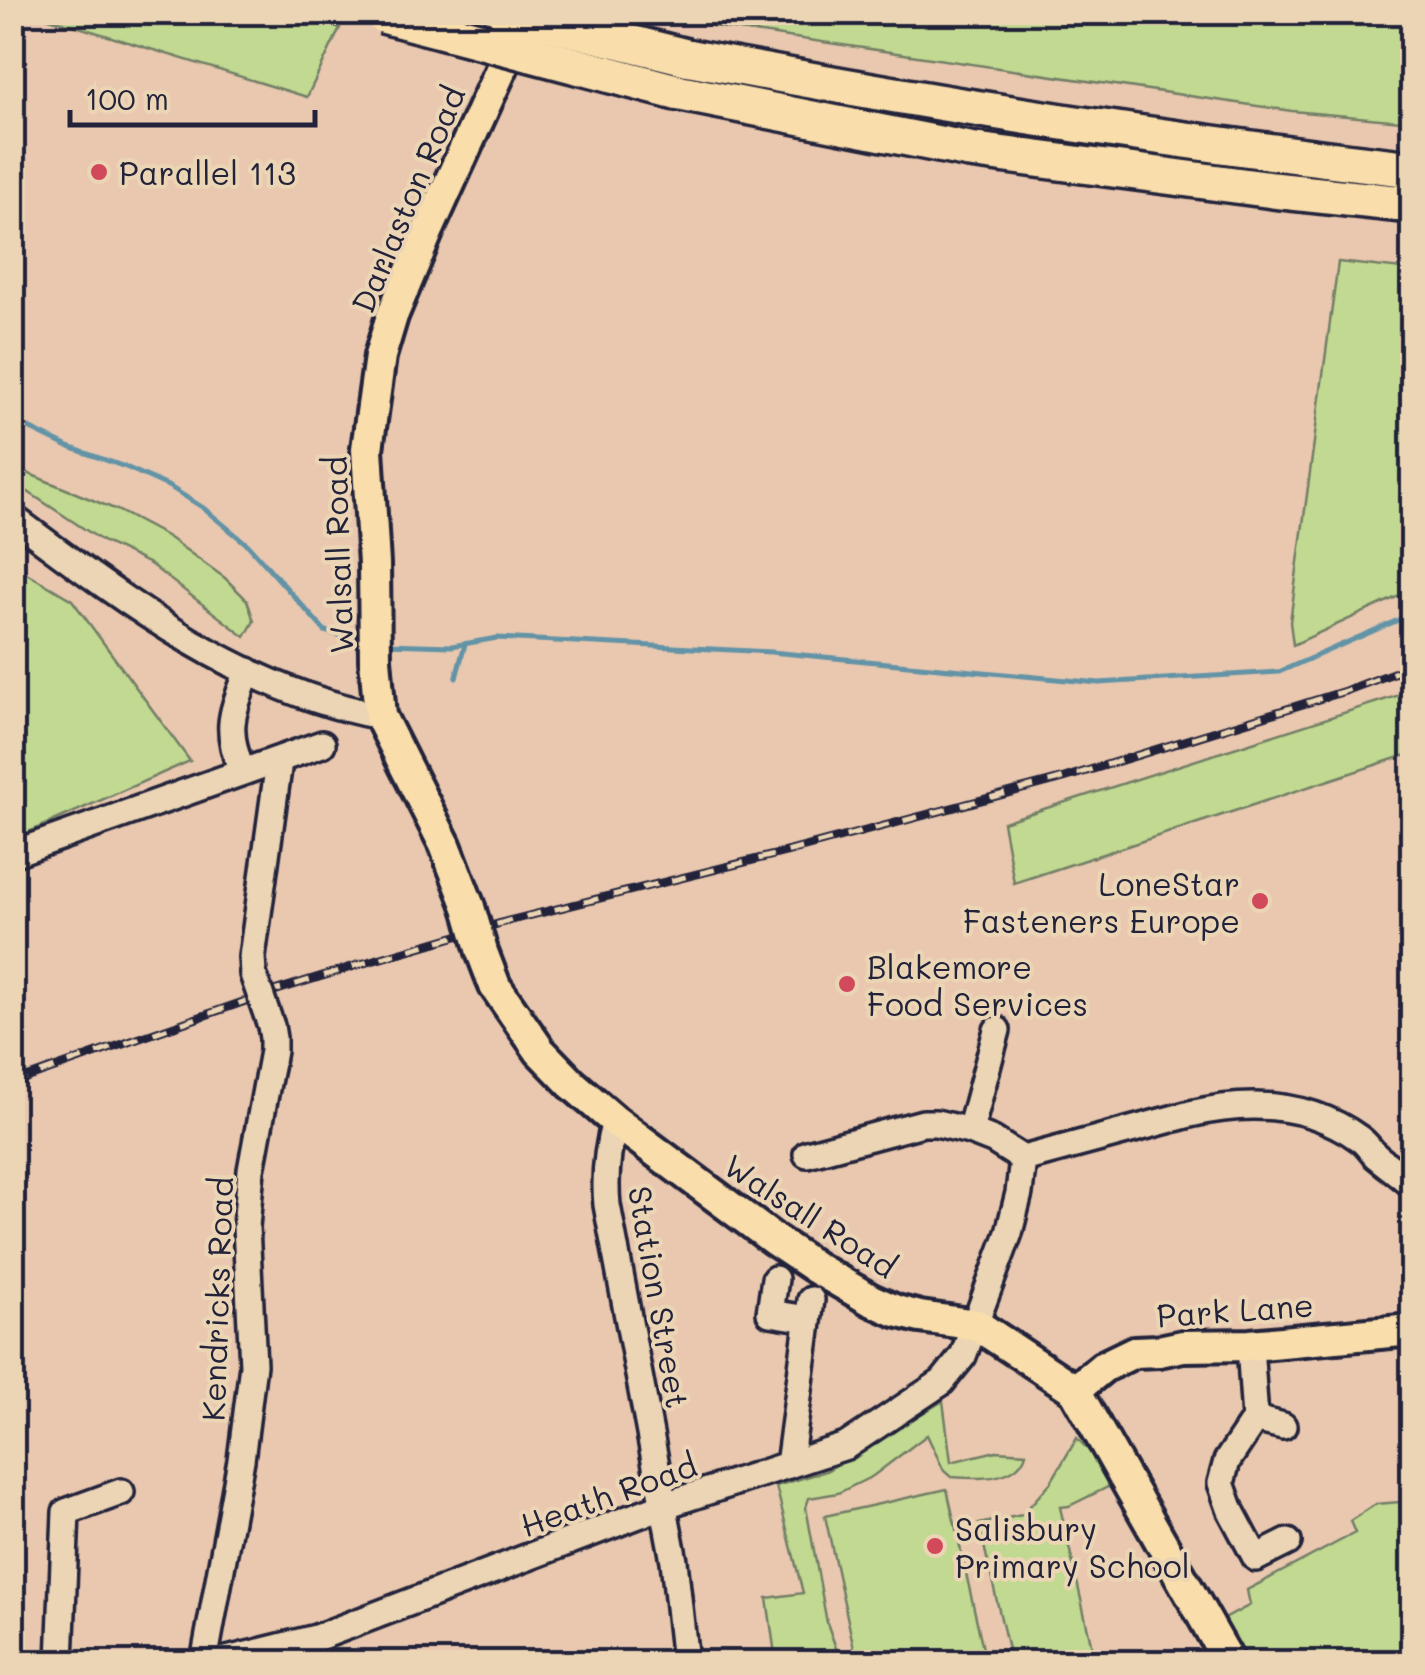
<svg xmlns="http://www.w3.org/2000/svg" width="1425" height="1675" viewBox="0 0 1425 1675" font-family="Mali,sans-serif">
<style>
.green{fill:#c1d990;stroke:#727e66;stroke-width:2.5}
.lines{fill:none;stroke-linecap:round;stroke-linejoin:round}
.stream{stroke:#6393a6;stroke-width:5}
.minor-casing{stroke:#22223b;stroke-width:32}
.major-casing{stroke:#22223b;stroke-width:38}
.highway-casing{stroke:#22223b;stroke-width:42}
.minor{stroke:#ebd5b4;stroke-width:25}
.major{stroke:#f9deab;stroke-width:30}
.highway{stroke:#f9deab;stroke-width:35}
.rail-casing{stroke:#22223b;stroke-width:9}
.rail{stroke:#ebd5b4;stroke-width:5;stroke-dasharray:15;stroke-linecap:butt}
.minor-bridge-casing{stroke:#22223b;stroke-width:32;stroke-linecap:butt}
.major-bridge-casing{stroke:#22223b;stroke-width:38;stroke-linecap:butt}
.highway-bridge-casing{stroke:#22223b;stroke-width:42;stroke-linecap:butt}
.minor-bridge{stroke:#ebd5b4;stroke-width:25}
.major-bridge{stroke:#f9deab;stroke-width:30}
.highway-bridge{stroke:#f9deab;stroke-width:35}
.poi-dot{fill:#d1495b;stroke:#ebd5b4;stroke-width:4}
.labels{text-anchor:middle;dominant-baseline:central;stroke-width:8;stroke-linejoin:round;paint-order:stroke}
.poi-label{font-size:32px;fill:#22223b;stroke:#ebd5b4;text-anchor:start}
.street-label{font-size:32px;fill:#22223b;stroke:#ebd5b4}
</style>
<rect width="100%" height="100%" fill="#e9c8af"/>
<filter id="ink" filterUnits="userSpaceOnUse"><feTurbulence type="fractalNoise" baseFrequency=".01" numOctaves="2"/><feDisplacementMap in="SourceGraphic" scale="20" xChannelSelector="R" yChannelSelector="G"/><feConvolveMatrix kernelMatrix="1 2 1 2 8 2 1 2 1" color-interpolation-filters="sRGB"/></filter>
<g filter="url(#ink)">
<g class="green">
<path d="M292,12l48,16 -33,69 -274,-84z"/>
<path d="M674,12l738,1v109l-120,-11 -620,-91z"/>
<path d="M1338,262l74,8v320l-119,55 -3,-23z"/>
<path d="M12,465l20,10 85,35 51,27 57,41 22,22 7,21 -9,16 -95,-73 -46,-22 -91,-60z"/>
<path d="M13,565l59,35 118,161 -177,78z"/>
<path d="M1412,691v62l-398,130 -11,-61z"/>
<path d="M943,1401l8,61 45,-11 30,2c-8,29 -51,26 -75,24l-7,-6 -17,-36 -54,41 -35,17 -29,5 -3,9 21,116 14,39h-65l-9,-64 36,-5 -27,-107 50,-15z"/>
<path d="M1077,1438l41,44 -49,24 -9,1 35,154 -8,1h-76l-32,-138 43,-9 29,-33z"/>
<path d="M947,1489l39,173h-129l-32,-146z"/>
<path d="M1412,1501v158l-13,3h-158l-22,-40 31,-17 -3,-15 108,-57 -5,-12 26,-17z"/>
</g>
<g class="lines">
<g class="stream">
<path d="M12,420l54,26 62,22 42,19 32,20 46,38 77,86 40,12"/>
<path d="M386,644l66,2 45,-8 274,14 328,31 180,-11 133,-58"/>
<path d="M456,678l9,-34"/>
</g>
<g class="minor-casing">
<g id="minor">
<path d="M12,517c112,84 228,173 368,199"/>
<path d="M242,772c-18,-45 -10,-58 6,-101"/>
<path d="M12,854l310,-110"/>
<path d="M253,974l-1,-17 26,-188 -1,-8"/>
<path d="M997,1030l-27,101 23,9 30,19"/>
<path d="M615,1121c-8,29 -11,54 -8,84l67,356 11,101"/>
<path d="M807,1154l116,-31h13l34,8"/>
<path d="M1023,1159l167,-45c59,-14 119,-12 170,25 7,5 10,11 16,17 12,10 25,19 36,29"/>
<path d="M775,1279l-5,34 38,6"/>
<path d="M1250,1345l5,74 -28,42 -6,22 10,28 25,47 32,-16"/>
<path d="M1255,1419l28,7"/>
<path d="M789,1465l22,-165"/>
<path d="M60,1662l6,-150 55,-20"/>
<path d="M204,1662l37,-202 12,-95 -7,-138 5,-57 22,-119v-13l-2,-12"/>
<path d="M219,1662l97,-24 346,-132 184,-60 96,-64 21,-26 46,-123 10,-40 4,-34"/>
</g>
</g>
<g class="major-casing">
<g id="major">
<path d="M469,907l-24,-62 -65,-129 -5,-57 -1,-95 -7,-115 13,-93 12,-40 36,-86 91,-200"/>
<path d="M495,986l45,65 32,33 43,37 158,118 43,29 55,32 25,11 24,6 57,8 98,65 154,272"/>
<path d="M1075,1390l28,-23 31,-15 25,-1 24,-5 67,-1 162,-15"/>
</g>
</g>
<g class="highway-casing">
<g id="highway">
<path d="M686,57c240,46 483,84 726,112"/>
<path d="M676,92l293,58 304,40 139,15"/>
</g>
</g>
<use href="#minor" class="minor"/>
<use href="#major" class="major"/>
<use href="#highway" class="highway"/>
<g class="rail-casing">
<path id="rail" d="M12,1083l262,-92 87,-27 147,-43 278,-69 278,-74 281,-87 67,-25"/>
</g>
<use href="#rail" class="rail"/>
<g class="minor-bridge-casing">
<path id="minor-bridge" d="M253,974l18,52"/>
</g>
<g class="major-bridge-casing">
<path id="major-bridge" d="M469,907l13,45 13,34"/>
</g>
<g class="highway-bridge-casing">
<g id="highway-bridge">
<path d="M505,12l181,45"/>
<path d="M383,15l293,77"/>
</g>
</g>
<use href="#minor-bridge" class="minor-bridge"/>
<use href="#major-bridge" class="major-bridge"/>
<use href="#highway-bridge" class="highway-bridge"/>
</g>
</g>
<g class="poi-dot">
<circle cx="99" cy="172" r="10"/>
<circle cx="1260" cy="901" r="10"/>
<circle cx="847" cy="984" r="10"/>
<circle cx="935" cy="1546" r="10"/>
</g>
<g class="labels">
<g class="poi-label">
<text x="119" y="172">Parallel 113</text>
<text x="1240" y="883" text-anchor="end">LoneStar<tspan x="1240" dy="37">Fasteners Europe</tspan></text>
<text x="867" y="966">Blakemore<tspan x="867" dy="37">Food Services</tspan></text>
<text x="955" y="1528">Salisbury<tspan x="955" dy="37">Primary School</tspan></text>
</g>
<g class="street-label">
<text transform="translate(407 199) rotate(-67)">Darlaston Road</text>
<text transform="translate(337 555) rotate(-92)">Walsall Road</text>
<text transform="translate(811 1215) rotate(33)">Walsall Road</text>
<text transform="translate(660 1297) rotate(80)">Station Street</text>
<text transform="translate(216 1299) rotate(-88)">Kendricks Road</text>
<text transform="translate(1235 1309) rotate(-4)">Park Lane</text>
<text transform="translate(608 1494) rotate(-20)">Heath Road</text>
</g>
</g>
<rect width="1425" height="1675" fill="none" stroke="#ebd5b4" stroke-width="50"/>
<rect x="25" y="25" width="1375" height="1625" fill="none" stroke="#22223b" stroke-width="4" filter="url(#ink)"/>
<path d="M70 110v15h245v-15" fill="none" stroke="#22223b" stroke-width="5"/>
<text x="85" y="110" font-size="30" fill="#22223b" stroke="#ebd5b4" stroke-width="8" paint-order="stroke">100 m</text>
</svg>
